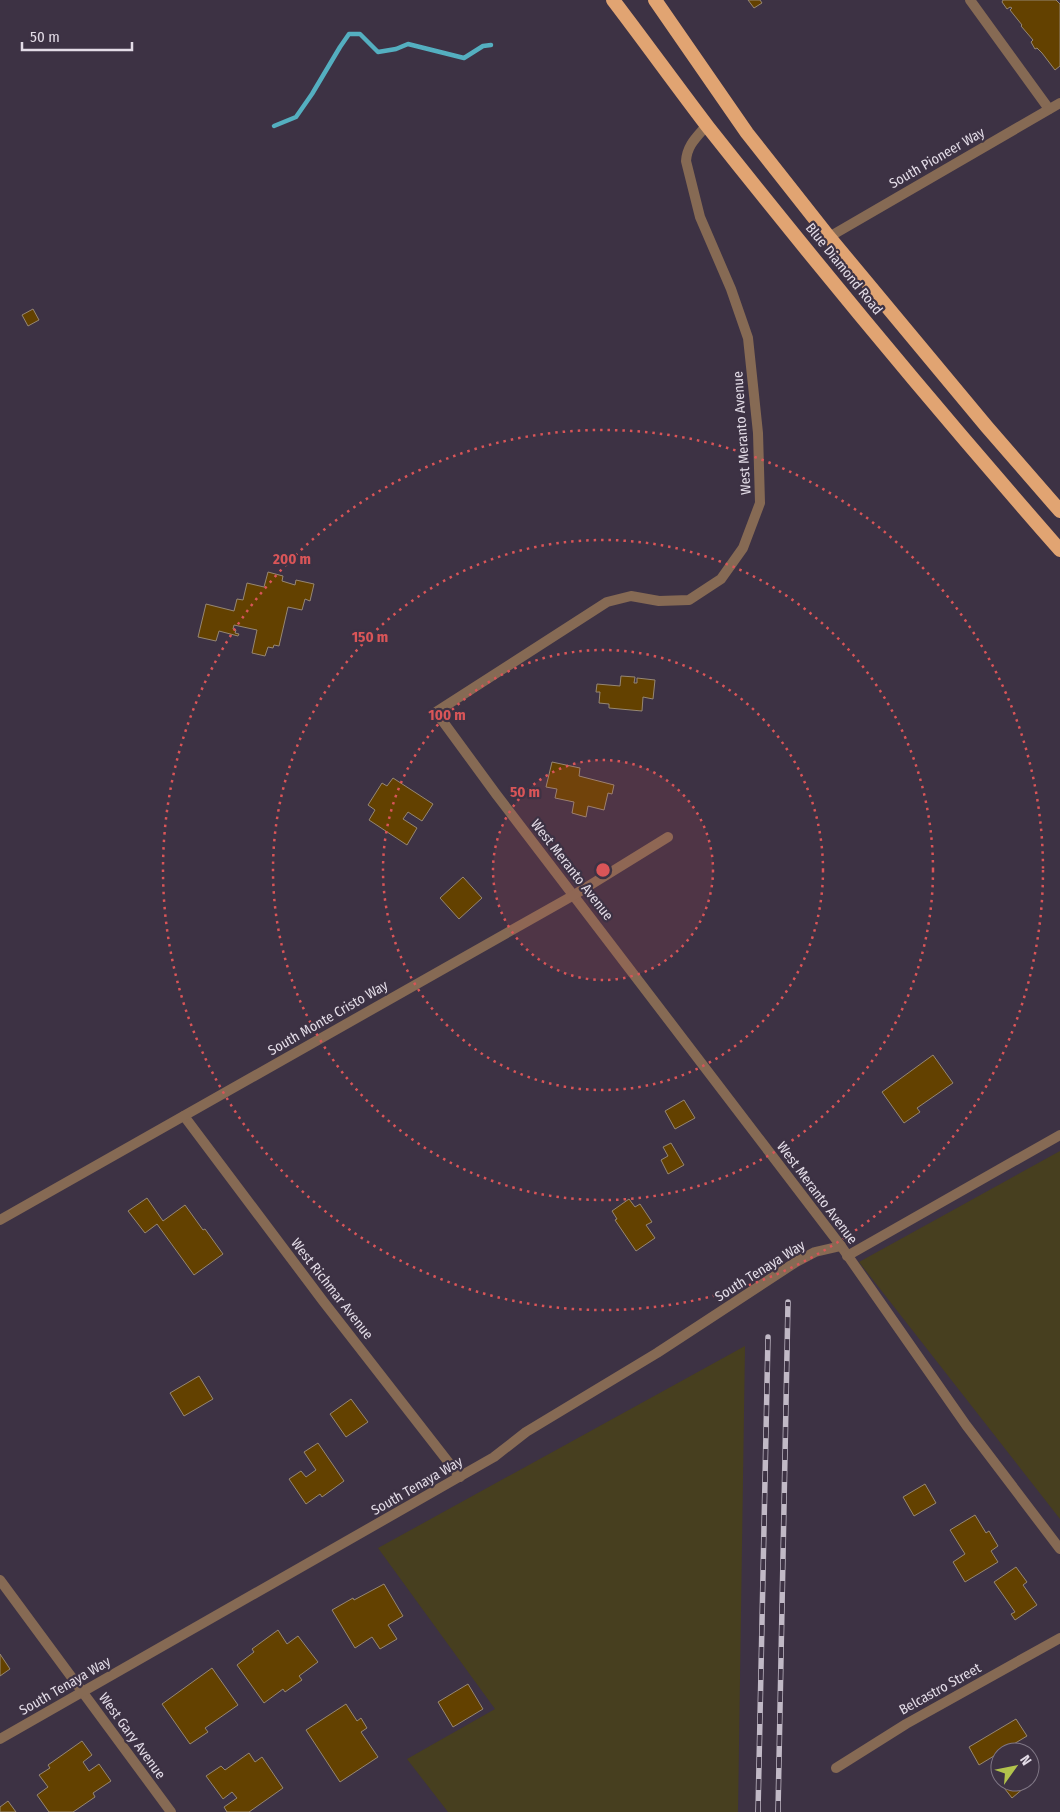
<svg xmlns="http://www.w3.org/2000/svg" width="1060" height="1812" viewBox="0 0 1060 1812" font-family="'Fira Sans Condensed',sans-serif">
<style>
.sand{fill:#473f1f}
.lines{fill:none;stroke-linecap:round;stroke-linejoin:round}
.stream{stroke:#54afc0;stroke-width:4.5}
.building{fill:#634100;stroke:#968773}
.minor{stroke:#866a54;stroke-width:10}
.trunk{stroke:#e1a472;stroke-width:14}
.rail-casing{stroke:#c1b9c6;stroke-width:5.5}
.rail{stroke:#3d3244;stroke-width:4;stroke-dasharray:11;stroke-linecap:butt}
.ring{fill:none;stroke:#d95558;stroke-width:2.5;stroke-dasharray:2.5 5}
.labels{text-anchor:middle;dominant-baseline:central;stroke-width:4.5;stroke-linejoin:round;paint-order:stroke}
.street-label{font-size:14px;fill:#e3dce7;stroke:#3d3244}
.centre{fill:#d95558;stroke:#3d3244;stroke-width:2.5}
.ring-label{font-size:15px;text-anchor:middle;font-weight:bold;fill:#d95558;stroke:#3d3244;stroke-width:4.5;stroke-linejoin:round;paint-order:stroke}
</style>
<rect width="100%" height="100%" fill="#3d3244"/>
<g class="sand">
<path d="M1060,1151v368l-201,-257z"/>
<path d="M745,1346l-7,466h-290l-41,-53 88,-50 -117,-161z"/>
</g>
<g class="lines">
<path class="stream" d="M274,126l22,-9 16,-23 28,-47 9,-13h11l18,18 18,-3 12,-5 56,14 19,-12 8,-1"/>
</g>
<g class="building">
<path d="M748,0h12l2,3 -8,5z"/>
<path d="M1003,0h53l4,4v62l-5,4 -13,-17 -5,-5 -2,1 -4,-7 2,-2 -12,-14 1,-1 -12,-15 2,-2 -2,-1 -3,2 -5,-7z"/>
<path d="M33,309l6,11 -11,6 -6,-11z"/>
<path d="M268,572l15,4 -1,5 13,4 1,-5 18,4 -4,17 -5,-2 -3,11 -14,-3 -9,39 -5,-1 -1,3 -5,-1 -3,9 -13,-3 5,-23 -23,-5 -1,4 3,1 -1,3 4,1 -1,2 -19,-5 -3,10 -18,-4 8,-33 28,7 3,-12 6,1 4,-17 17,4z"/>
<path d="M621,676l14,1 -1,6h3v-5l18,2 -2,19 -10,-2 -1,14 -33,-3v-4l-10,-1 1,-11h-4l1,-8 23,2z"/>
<path d="M552,762l28,6 -1,8 35,9 -2,9 -4,-1 -4,17 -16,-4 -2,11 -14,-4 2,-11 -19,-4 2,-9 -11,-2z"/>
<path d="M393,778l40,26 -11,17 -14,-9 -5,7 14,9 -10,17 -38,-25 6,-10 -7,-5 14,-22 5,3z"/>
<path d="M463,877l19,21 -23,21 -19,-21z"/>
<path d="M933,1055l20,28 -36,25 3,4 -16,11 -22,-31z"/>
<path d="M684,1100l11,18 -20,11 -10,-18z"/>
<path d="M671,1143l13,22 -16,9 -7,-14 7,-4 -5,-9z"/>
<path d="M147,1198l16,23 22,-16 18,25 2,-1 18,25 -29,21 -37,-51 -12,9 -17,-22z"/>
<path d="M629,1199l6,8 5,-3 12,18 -6,3 9,13 -19,13 -21,-31 2,-1 -5,-8z"/>
<path d="M199,1376l14,23 -29,17 -14,-23z"/>
<path d="M351,1399l17,23 -22,15 -16,-23z"/>
<path d="M318,1443l26,38 -22,16 -2,-3 -14,10 -17,-25 12,-8 5,6 10,-7 -12,-18z"/>
<path d="M925,1484l11,19 -22,13 -11,-19z"/>
<path d="M975,1515l11,18 3,-2 9,15 -7,5 7,11 -33,20 -12,-20 12,-8 -15,-24z"/>
<path d="M1016,1567l11,15 -4,3 14,20 -22,15 -4,-6 4,-2 -21,-30z"/>
<path d="M384,1584l19,32 -15,9 9,14 -17,10 -8,-12 -17,11 -23,-38 21,-12 1,2z"/>
<path d="M278,1630l9,14 11,-8 20,26 -19,14 3,4 -17,12 -2,-3 -19,14 -27,-38 17,-13 -2,-3z"/>
<path d="M0,1654l10,15 -10,7z"/>
<path d="M212,1668l26,37 -33,23 3,4 -18,12 -28,-40z"/>
<path d="M468,1684l15,25 -30,18 -15,-25z"/>
<path d="M346,1704l11,17 4,-3 6,10 -6,4 17,25 -38,25 -34,-52z"/>
<path d="M1016,1719l11,17 -48,29 -10,-18z"/>
<path d="M82,1741l10,14 -9,7 6,9 10,-7 12,17 -18,12 2,4 -22,15h-24l-12,-17 11,-8 -9,-12 11,-7 -2,-3z"/>
<path d="M249,1753l6,9 7,-5 21,31 -34,24h-22l-3,-5 13,-9 -5,-6 -9,7 -17,-23 15,-10 4,4z"/>
<path d="M1004,1782h25l1,1 -18,15 -11,-14z"/>
<path d="M8,1801l8,11h-16v-5z"/>
</g>
<g class="lines">
<g class="minor">
<path d="M970,0l79,109"/>
<path d="M707,125c-10,12 -20,20 -21,36l14,56 31,72 17,49 10,95 2,70 -17,45 -22,31 -32,21 -30,1 -28,-5 -24,6 -171,110 60,82 345,452 125,179 94,124"/>
<path d="M829,237l231,-134"/>
<path d="M184,1116l139,185 137,176"/>
<path d="M0,1220l574,-325 94,-58"/>
<path d="M847,1256l213,-121"/>
<path d="M0,1580l171,232"/>
<path d="M0,1739l494,-282 32,-25 131,-79 139,-91 19,-10 26,-6"/>
<path d="M836,1768l70,-44 154,-86"/>
</g>
<g class="trunk">
<path d="M613,0c32,42 63,85 95,127 114,144 231,285 352,423"/>
<path d="M655,0l92,133 82,104 158,190 73,84"/>
</g>
<g class="rail-casing">
<g id="rail">
<path d="M758,1812l10,-475"/>
<path d="M778,1812l10,-510"/>
</g>
</g>
<use href="#rail" class="rail"/>
</g>
<circle cx="603" cy="870" r="110" fill="#d95558" fill-opacity=".12"/>
<g class="ring">
<circle cx="603" cy="870" r="110"/>
<circle cx="603" cy="870" r="220"/>
<circle cx="603" cy="870" r="330"/>
<circle cx="603" cy="870" r="440"/>
</g>
<g class="labels">
<g class="street-label">
<text transform="translate(937 158) rotate(-30)">South Pioneer Way</text>
<text transform="translate(844 269) rotate(51)">Blue Diamond Road</text>
<text transform="translate(742 433) rotate(-94)">West Meranto Avenue</text>
<text transform="translate(572 870) rotate(52)">West Meranto Avenue</text>
<text transform="translate(328 1018) rotate(-30)">South Monte Cristo Way</text>
<text transform="translate(817 1193) rotate(53)">West Meranto Avenue</text>
<text transform="translate(760 1271) rotate(-32)">South Tenaya Way</text>
<text transform="translate(332 1289) rotate(52)">West Richmar Avenue</text>
<text transform="translate(417 1486) rotate(-30)">South Tenaya Way</text>
<text transform="translate(65 1686) rotate(-30)">South Tenaya Way</text>
<text transform="translate(940 1689) rotate(-29)">Belcastro Street</text>
<text transform="translate(132 1736) rotate(54)">West Gary Avenue</text>
</g>
</g>
<circle cx="603" cy="870" r="8" class="centre"/>
<g class="ring-label">
<text x="292" y="564">200 m</text>
<text x="370" y="642">150 m</text>
<text x="447" y="720">100 m</text>
<text x="525" y="797">50 m</text>
</g>
<g transform="translate(1015 1767) rotate(57)"><circle r="24" fill="#3d3244" stroke="#7f7685"/>
<path d="M0-4L9 19L0 12L-9 19Z" fill="#b2c34c"/>
<text y="-8" font-size="14" font-weight="bold" text-anchor="middle" fill="#e3dce7">N</text>
</g>
<path d="M22 42v8h110v-8" fill="none" stroke="#e3dce7" stroke-width="2.5"/>
<text x="30" y="42" font-size="15" fill="#e3dce7" stroke="#3d3244" stroke-width="4" paint-order="stroke">50 m</text>
</svg>
